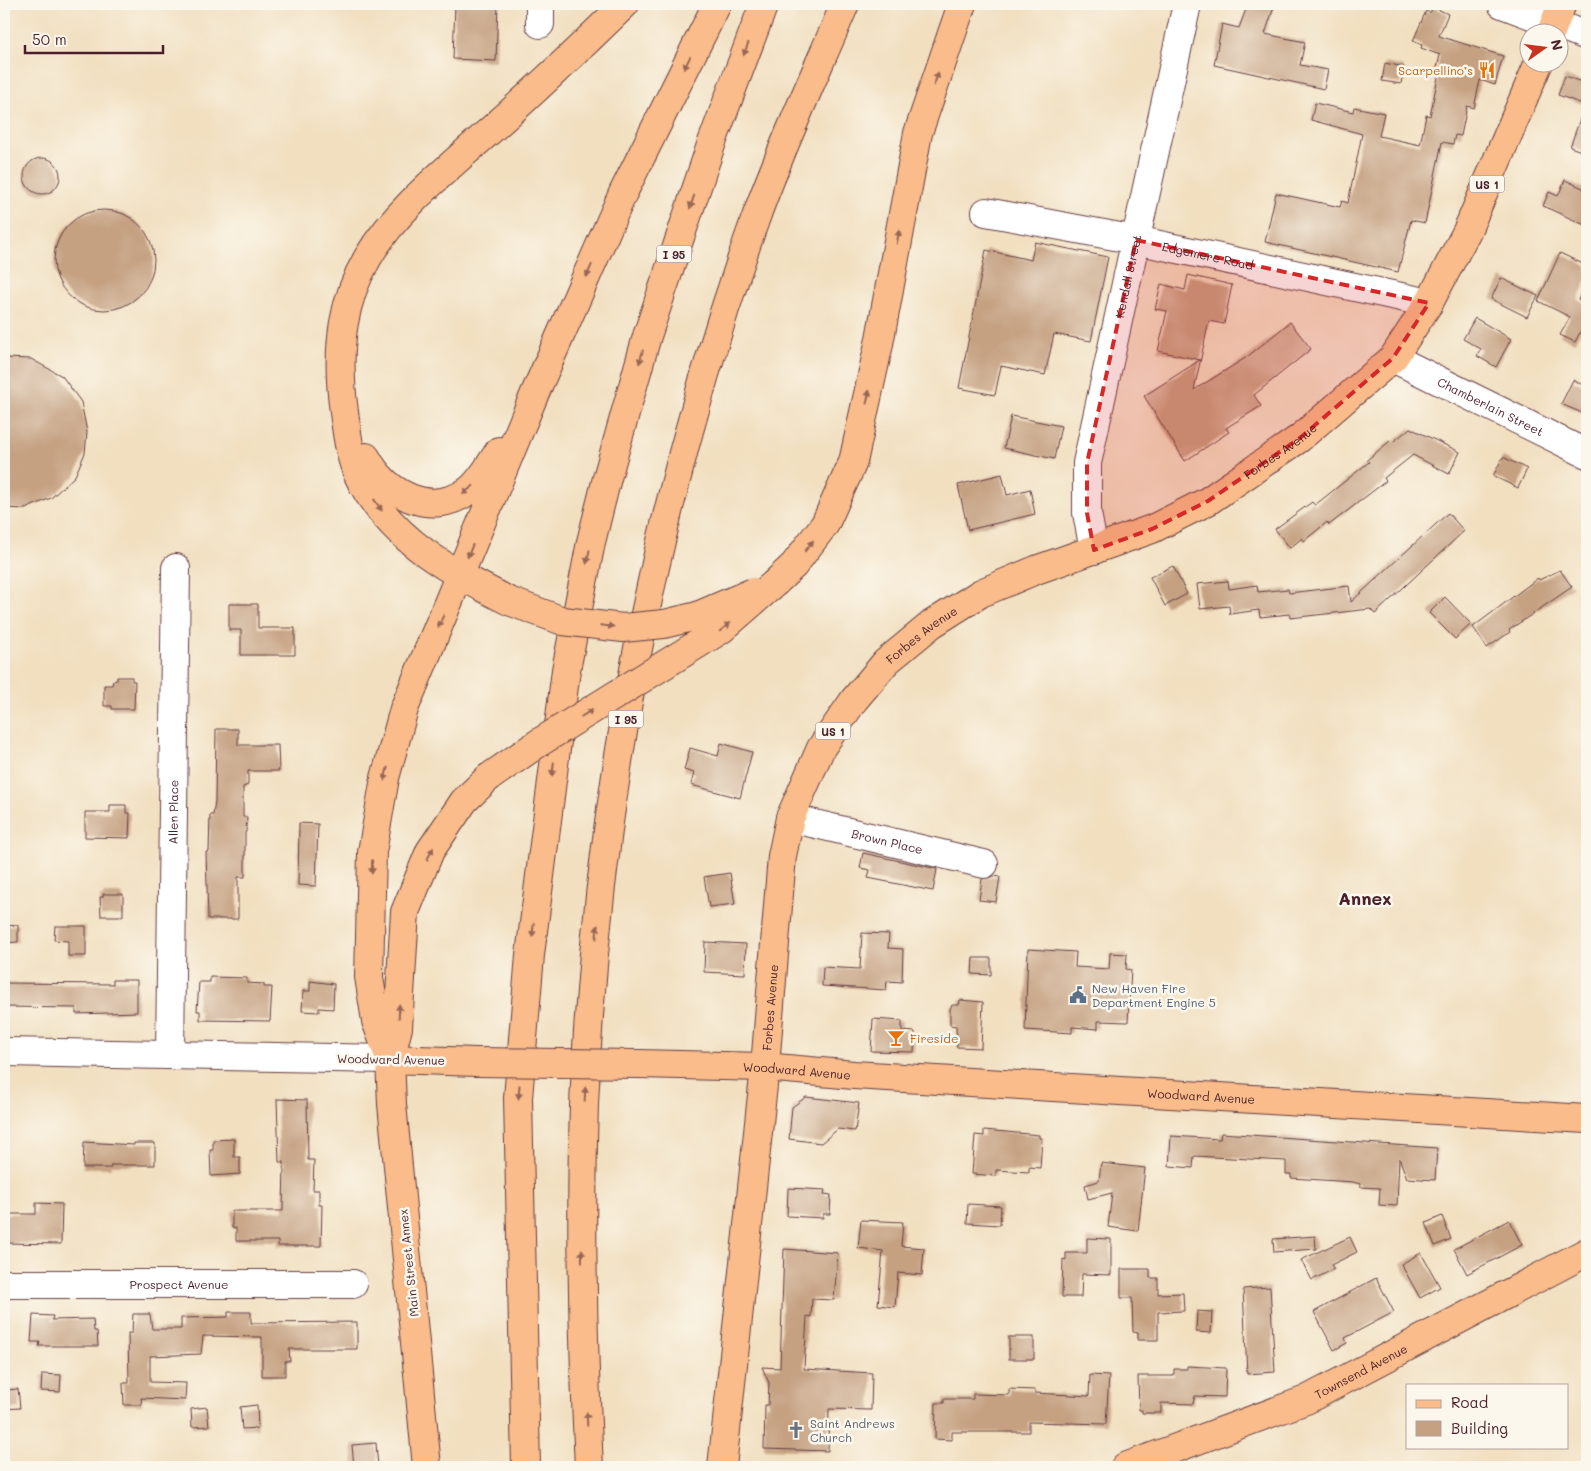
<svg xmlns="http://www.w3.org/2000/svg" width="1591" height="1471" viewBox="0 0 1591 1471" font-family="Mali,sans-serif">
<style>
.building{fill:#c5a081}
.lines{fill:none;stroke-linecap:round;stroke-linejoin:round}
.minor-casing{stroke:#633c41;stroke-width:30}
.major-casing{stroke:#633c41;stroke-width:30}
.highway-casing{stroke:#633c41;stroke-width:30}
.minor{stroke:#fff;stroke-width:28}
.major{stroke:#f9bc8a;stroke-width:28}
.highway{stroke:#f9bc8a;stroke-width:28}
.major-bridge-casing{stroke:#633c41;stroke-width:30;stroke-linecap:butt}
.highway-bridge-casing{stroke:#633c41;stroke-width:30;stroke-linecap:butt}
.major-bridge{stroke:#f9bc8a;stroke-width:28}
.highway-bridge{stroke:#f9bc8a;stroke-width:28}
.oneway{fill:#996656}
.marked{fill:#d62828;fill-opacity:0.2;stroke:#d62828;stroke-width:4;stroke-dasharray:10 6;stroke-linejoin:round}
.labels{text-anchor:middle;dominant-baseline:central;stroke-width:5;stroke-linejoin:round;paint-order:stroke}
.shield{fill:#fbf7ec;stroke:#7f6065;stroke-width:1}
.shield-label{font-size:11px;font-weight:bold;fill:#4a1f2b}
.food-label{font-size:12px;fill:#c56008;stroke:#fbf7ec;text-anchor:end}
.street-label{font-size:12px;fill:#4a1f2b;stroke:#fbf7ec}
.service-label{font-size:12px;fill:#4e5e75;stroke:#fbf7ec;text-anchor:start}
.worship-label{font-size:12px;fill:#5b616d;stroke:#fbf7ec;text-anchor:start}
.district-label{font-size:18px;font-weight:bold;fill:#4a1f2b;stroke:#fbf7ec}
</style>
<rect width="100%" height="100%" fill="#fbf7ec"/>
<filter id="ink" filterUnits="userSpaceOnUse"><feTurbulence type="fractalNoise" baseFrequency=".02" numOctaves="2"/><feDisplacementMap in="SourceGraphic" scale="10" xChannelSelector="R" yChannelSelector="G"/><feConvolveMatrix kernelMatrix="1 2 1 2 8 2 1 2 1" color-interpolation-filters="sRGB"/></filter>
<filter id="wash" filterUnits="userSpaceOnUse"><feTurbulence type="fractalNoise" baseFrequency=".0096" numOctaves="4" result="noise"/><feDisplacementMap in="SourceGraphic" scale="20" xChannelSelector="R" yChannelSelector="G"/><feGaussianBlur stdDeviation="1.12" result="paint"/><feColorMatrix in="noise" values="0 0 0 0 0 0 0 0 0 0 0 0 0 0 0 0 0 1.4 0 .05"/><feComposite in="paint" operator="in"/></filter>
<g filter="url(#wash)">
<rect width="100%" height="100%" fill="#f1dfc0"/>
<g id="blocks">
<g class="building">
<path d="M455,4h43l-2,57 -43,-2z"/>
<path d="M1248,4h27l-10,30 40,8 -5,23 28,5 -4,19 -110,-24 8,-41 17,4z"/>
<path d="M1433,7l15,7 -9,22 64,20 -8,29 -15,-5 -6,28 -7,-2 -6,30 -6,-1 -2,9 -11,-2 -17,81 -14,-3 -13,52 -133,-30 11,-49 64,14 2,-6 6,2 14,-69 -51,-14 4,-17 38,9 1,-5 30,6 -5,23 41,9 6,-30 4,1 9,-44h-3l4,-17 -19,-7 1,-3 -9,-4 13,-30 4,2z"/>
<path d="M1385,63l19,4 -3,17 -19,-3z"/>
<path d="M1565,76l22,8v69l-17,-6 15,-42 -27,-10z"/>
<circle cx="42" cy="176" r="18"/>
<path d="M1565,180l22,10v36l-44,-20 6,-14 9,4z"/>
<circle cx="104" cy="260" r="50"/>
<path d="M1035,242l73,15 -17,84 -37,-7 -9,41 -44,-9 -6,29 -36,-7 27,-138 45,10z"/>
<path d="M1560,253l27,13v13l-9,21 9,5v14l-12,23 -15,-7 10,-18 -32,-16z"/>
<path d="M1188,275l44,10 -8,39 -15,-3 -15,69 53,-33 43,-35 21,27 -57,46 7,11 -35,22 3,4 -44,29 -41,-65 56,-36 -42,-9 9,-40 -12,-2 6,-25 24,6z"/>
<path d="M1501,278l37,18 -11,21 -36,-18z"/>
<path d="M1475,318l36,21 -15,28 -19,-11 4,-7 -18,-10z"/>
<path d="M4,358l27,1 31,17 19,26 6,30 -2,21 -10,23 -24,22 -26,11 -21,-1z"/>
<path d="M1573,380l14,7v28l-26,-11z"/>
<path d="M1011,416l50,10 -7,33 -50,-11z"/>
<path d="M1410,428l50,24 -11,22 -36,-19 -29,23 2,3 -57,44 -2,-3 -23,19 -2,-3 -12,10 -15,-19 37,-27 3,3 54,-43 -2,-2 24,-20 2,2z"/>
<path d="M1503,457l24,12 -9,19 -25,-12z"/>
<path d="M1002,474l5,21 23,-6 5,25 -67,16 -10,-45z"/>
<path d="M1448,513l16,18 -89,83 -5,-5 -80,9v-4l-30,3 -1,-7 -29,4 -1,-8 -29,3 -3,-25 31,-3 1,8 28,-4 1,7 30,-3 1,4 60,-7 2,16z"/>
<path d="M1173,566l14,28 -22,12 -15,-29z"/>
<path d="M1560,570l12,17 -63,43 1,2 -23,16 -14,-21 65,-49 1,2z"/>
<path d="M1445,597l26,27 -16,15 -26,-26z"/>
<path d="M229,604h29v24h37v27h-54v-25h-12z"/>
<path d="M117,677h15v4h3l-1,28h-22v-3h-8v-21h8l1,-4 4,-1z"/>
<path d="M216,729h22v16h40l1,26h-31v14l-5,2v30h4l-1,15h-1v45h-7v42h-30l-2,-67h3l1,-37h3l2,-14z"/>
<path d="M721,743l31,9 -12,46 -49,-13 3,-12 -10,-3 6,-22 28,8z"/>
<path d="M110,805h16v8h4l-1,25 -44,-1v-25h25z"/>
<path d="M299,823l19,1 -2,62 -18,-1z"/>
<path d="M863,853l74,16 -4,22 -65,-13 2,-8 -10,-2z"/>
<path d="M730,873l5,31 -26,3 -5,-30z"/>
<path d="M994,876l6,1 -4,25 -17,-2 3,-21z"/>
<path d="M103,894h20v22h-22l-1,-19h3z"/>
<path d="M18,925v17l-14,1v-17z"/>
<path d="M55,926h31v30h-18v-15l-14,-1z"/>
<path d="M862,933l27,1 -1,14 15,1 -1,33 -15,-1 -1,9 -64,-4 1,-19 37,2z"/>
<path d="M705,942l41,2 -1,30 -41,-2z"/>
<path d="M1028,949l48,3 -1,15 34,2 1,-16 17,1 -1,15 5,1 -3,52 -30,-1v8l-26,-2v6l-47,-3z"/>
<path d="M973,958h18v17l-19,-1z"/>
<path d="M210,977l37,1v5l17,1v3h8l-2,34 -70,-1v-9h-3l2,-29h11z"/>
<path d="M113,980h24v32l-61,2v-6l-72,-1v-24l109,1z"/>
<path d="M310,981l24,3 -1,25 -14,-1v4l-17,-1 1,-20h7z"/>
<path d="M960,1000l23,2 -2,46 -24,-1 -1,-21 -6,-1v-16l2,-4h7z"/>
<path d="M873,1019l29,2v10l13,1 -1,20 -43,-1z"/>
<path d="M806,1097l53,6 -4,28 -17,-2 -17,14 -32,-4 3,-32z"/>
<path d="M277,1099l30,1 1,60h6l-1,30h6v15h3l-1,41h-43v-5h-42v-13h-4v-17h51l1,-49h-5z"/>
<path d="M984,1130l55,5v3h3l-2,30 -11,-1v5l-33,-2v6l-24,-2 3,-39 9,1z"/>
<path d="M1221,1133l216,15 -2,32 -28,-2 -8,-20 -2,48 -18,-1 1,-17 -20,-1v-3l-7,-2 -62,-4v-4h-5v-13l-92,-5 -1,12 -24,-2 2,-30 49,3z"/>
<path d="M234,1139v18h6v17l-29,2 -1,-26h3v-10z"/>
<path d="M84,1142l50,3v-2h21v22h-44v3h-28z"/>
<path d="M1101,1163l44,5 -7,63 -30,-4 4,-34 -24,6 -3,-14 14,-4z"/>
<path d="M788,1188l37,2 -1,4 7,1 -1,19h-7v4l-36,-2z"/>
<path d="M36,1203l26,1 -1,40 -57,-1v-29h32z"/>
<path d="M968,1204l33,2 -1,19 -33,-2z"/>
<path d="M1442,1216l9,23 -16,7 -9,-23z"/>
<path d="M861,1220l42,2 -2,24 23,2 -2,27 -24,-2 -3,34 -17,-2 5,-54 -25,-3z"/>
<path d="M1509,1220l13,25 -55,29 -13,-25z"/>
<path d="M1315,1236l1,13 -42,3 -1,-13z"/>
<path d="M1350,1237l7,15 -26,13 3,4 -22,11 -11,-20z"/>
<path d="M1087,1238l24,1v36l-29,-1 -1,23h-19l1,-38 3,1v-7h21z"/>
<path d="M784,1249l54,4 -4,47 -22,-1 -1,18 -4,-1 -3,53 68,4 -1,37 -42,-1 -1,42 -64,-2 1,-44h3l1,-22 -7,-16 18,1z"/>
<path d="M1421,1253l19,34 -20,11 -19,-34z"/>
<path d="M1121,1269h29v9h8v16l25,-1 1,18 -26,1v28h-20v-7l-5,-1 -1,-34h-11z"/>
<path d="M1376,1278l18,34 -49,26 2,5 -13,7 -20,-38z"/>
<path d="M1270,1287l5,85 -28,2 -4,-85z"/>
<path d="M1197,1311l15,1 -1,21 -15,-1z"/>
<path d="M228,1312h23v11l106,-1v27h-68l1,12h-5v15h-23v-39l-59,-1 -2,18 -51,2v26l36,1 -1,17 -44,-2 1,7h-18l-1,-22h6l-1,-50h4l1,-19h17l2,15h29v-11l47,-1z"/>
<path d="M33,1315l20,1 -1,4 41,-1 1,12h3l1,15h-59l1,-4h-9z"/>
<rect x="1009" y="1337" width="25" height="22"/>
<path d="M1187,1366l39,2 -1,29 -30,-1 -2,8 -32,-1v10h-19v-3h-3l-1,-34h36v-7h13z"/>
<path d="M42,1374l19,1 -1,17 -19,-1z"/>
<path d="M1090,1375l19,1 -3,48 -77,-2v10h-77v8l-17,-1 1,-36h8v-4h29v-5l36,1v-6l26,1v3l54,3z"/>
<path d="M18,1389l2,19 -16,1v-19z"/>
<path d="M257,1405l1,23 -16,1 -2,-22z"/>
<path d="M207,1407l2,19 -17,1 -1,-18z"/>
<path d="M376,1443l2,24h-24l-2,-22z"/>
</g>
</g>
</g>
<g filter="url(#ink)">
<use href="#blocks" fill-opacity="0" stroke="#633c41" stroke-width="1"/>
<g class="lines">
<g class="minor-casing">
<g id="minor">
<path d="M540,4v20"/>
<path d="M1502,4l85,32"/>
<path id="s1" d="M986,212l150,28 293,63"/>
<path id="s2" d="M1393,358l194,96"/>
<path id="s3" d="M1094,550l-7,-37v-50l100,-459"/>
<path id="s4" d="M790,818l194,46"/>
<path d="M4,1052l386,7"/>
<path id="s5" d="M170,1054l6,-486"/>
<path id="s6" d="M4,1284h349"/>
</g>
</g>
<g class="major-casing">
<g id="major">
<path d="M1551,32l11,-28"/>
<path id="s7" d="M638,1064l127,3 89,8 733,44"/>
<path d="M427,1467l-35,-363 -2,-45 87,3"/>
<path id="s8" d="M722,1467l43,-400 17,-211 8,-38 31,-70 33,-48 32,-38 46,-38 49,-31 55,-23 116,-41 56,-28 92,-63 93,-80 36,-55 38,-72 72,-169"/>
<path id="s9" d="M1125,1467l181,-67 281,-148"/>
</g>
</g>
<g class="highway-casing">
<g id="highway">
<path d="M366,457c20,37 64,61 102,34 13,-9 22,-27 31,-40"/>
<path d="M776,582l18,-17 31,-41 28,-62 26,-118 39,-211 44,-129"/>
<path d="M509,601c-59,-30 -115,-59 -148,-120 -11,-20 -14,-47 -17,-69 -20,-147 49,-195 149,-284 45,-40 89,-82 132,-124"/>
<path d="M390,1059l-14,-38 -7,-44 3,-125 13,-74 19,-69 131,-316 88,-200 94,-189"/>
<path d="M390,1059l8,-31 7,-116 25,-61 34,-50 24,-23"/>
<path d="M526,1467l-8,-369 12,-143 36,-285 25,-128 16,-64 40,-142 64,-191 53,-141"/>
<path d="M589,1467c-6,-120 -9,-241 -5,-362 12,-299 71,-603 171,-885 26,-73 60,-145 90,-216"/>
</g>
</g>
<use href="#minor" class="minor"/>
<use href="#major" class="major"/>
<use href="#highway" class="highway"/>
<g class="major-bridge-casing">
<path id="major-bridge" d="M477,1062l161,2"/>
</g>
<g class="highway-bridge-casing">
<g id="highway-bridge">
<path d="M509,601l54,20 60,7 41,-4 33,-8 56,-24"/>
<path d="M488,778l52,-36 182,-113 54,-47"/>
</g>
</g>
<use href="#major-bridge" class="major-bridge"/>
<use href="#highway-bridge" class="highway-bridge"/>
</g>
<defs><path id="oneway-solid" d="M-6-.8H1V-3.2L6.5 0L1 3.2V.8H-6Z" transform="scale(1.25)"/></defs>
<g class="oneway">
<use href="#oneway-solid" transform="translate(746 49) rotate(111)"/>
<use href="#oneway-solid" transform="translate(687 63) rotate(117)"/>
<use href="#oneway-solid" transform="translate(936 79) rotate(-71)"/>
<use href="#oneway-solid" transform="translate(692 202) rotate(109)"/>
<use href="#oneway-solid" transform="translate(898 237) rotate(-79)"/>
<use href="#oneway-solid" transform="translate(589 271) rotate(114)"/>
<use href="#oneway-solid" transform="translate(641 357) rotate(106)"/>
<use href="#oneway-solid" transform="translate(868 397) rotate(-78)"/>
<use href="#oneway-solid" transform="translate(468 490) rotate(143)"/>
<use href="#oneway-solid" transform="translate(378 505) rotate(55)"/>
<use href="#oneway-solid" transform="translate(809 546) rotate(-52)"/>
<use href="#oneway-solid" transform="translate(470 551) rotate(112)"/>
<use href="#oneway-solid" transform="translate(588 557) rotate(102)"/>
<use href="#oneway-solid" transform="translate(441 621) rotate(113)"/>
<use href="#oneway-solid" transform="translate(607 626) rotate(7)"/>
<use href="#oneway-solid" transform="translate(725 627) rotate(-39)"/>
<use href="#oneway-solid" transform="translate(587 713) rotate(-32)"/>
<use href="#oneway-solid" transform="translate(553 769) rotate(97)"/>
<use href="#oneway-solid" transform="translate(386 774) rotate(104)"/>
<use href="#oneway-solid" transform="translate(430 854) rotate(-63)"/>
<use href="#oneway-solid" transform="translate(372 867) rotate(91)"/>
<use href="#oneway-solid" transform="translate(533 930) rotate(97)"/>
<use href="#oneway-solid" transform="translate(597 932) rotate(-84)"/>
<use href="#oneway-solid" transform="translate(399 1011) rotate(-88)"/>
<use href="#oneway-solid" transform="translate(519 1092) rotate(94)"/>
<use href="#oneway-solid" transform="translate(585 1094) rotate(-87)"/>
<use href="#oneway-solid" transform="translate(582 1256) rotate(-90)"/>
<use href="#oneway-solid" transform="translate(587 1419) rotate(-92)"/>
</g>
</g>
<path class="marked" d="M1136,240l293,63 -36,55 -93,80 -92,63 -56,28 -58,21 -7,-37v-50z"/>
<defs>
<g id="restaurant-bare" transform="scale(1.35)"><path d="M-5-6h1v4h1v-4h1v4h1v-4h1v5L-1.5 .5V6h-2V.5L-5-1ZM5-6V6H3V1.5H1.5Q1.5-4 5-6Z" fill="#e8710a" stroke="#fbf7ec" stroke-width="2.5" paint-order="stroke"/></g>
<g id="civic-bare" transform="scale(1.35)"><path d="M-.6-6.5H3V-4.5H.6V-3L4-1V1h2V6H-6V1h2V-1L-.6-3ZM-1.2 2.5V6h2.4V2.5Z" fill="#5c6f8a" stroke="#fbf7ec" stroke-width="2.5" paint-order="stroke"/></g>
<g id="bar-bare" transform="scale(1.35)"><path d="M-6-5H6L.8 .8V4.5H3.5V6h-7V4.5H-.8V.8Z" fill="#e8710a" stroke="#fbf7ec" stroke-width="2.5" paint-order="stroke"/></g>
<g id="church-bare" transform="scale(1.35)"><path d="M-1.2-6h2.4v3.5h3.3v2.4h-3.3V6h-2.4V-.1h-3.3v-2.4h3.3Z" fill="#6b7280" stroke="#fbf7ec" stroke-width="2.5" paint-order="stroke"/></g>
</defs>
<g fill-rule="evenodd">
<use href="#restaurant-bare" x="1487" y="70"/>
<use href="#civic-bare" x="1078" y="995"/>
<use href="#bar-bare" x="896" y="1038"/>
<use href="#church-bare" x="796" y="1430"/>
</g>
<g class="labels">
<g class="shield">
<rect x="1469.5" y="175.5" width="35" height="17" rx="4"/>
<rect x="656.5" y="245.5" width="35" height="17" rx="4"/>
<rect x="608.5" y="710.5" width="35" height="17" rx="4"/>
<rect x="815.5" y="722.5" width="35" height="17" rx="4"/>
</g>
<g class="shield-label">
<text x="1487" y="184">US 1</text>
<text x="674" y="254">I 95</text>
<text x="626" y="719">I 95</text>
<text x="833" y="731">US 1</text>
</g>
<g class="food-label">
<text x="1473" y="70">Scarpellino’s</text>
<text x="910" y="1038" text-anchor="start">Fireside</text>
</g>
<g class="street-label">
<text stroke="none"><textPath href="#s1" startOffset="226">Edgemere Road</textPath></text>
<text stroke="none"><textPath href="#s3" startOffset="279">Kendall Street</textPath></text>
<text stroke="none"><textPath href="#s2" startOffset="109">Chamberlain Street</textPath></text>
<text stroke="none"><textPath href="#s8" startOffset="1288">Forbes Avenue</textPath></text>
<text stroke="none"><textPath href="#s8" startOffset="882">Forbes Avenue</textPath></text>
<text stroke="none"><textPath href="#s5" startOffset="242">Allen Place</textPath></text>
<text stroke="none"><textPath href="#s4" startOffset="100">Brown Place</textPath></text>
<text stroke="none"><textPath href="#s8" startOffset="462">Forbes Avenue</textPath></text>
<text transform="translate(391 1059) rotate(1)">Woodward Avenue</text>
<text stroke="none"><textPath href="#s7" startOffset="159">Woodward Avenue</textPath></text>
<text stroke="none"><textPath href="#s7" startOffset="564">Woodward Avenue</textPath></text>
<text transform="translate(408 1263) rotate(-96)">Main Street Annex</text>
<text stroke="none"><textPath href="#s6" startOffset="175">Prospect Avenue</textPath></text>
<text stroke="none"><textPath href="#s9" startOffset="255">Townsend Avenue</textPath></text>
</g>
<g class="service-label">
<text x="1092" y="988">New Haven Fire<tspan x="1092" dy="14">Department Engine 5</tspan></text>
</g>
<g class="worship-label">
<text x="810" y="1423">Saint Andrews<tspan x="810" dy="14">Church</tspan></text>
</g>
<g class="district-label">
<text x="1365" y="898">Annex</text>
</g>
</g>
<rect width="1591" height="1471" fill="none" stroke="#fbf7ec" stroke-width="20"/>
<rect x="1406" y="1384" width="162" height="65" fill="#fbf7ec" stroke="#b4a19f"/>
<rect x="1416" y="1400" width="25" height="8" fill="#f9bc8a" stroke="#b4a19f"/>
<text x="1451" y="1408" font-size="15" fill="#4a1f2b">Road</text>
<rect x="1416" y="1421" width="25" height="15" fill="#c5a081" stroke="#b4a19f"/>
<text x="1451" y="1434" font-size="15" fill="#4a1f2b">Building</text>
<g transform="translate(1544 48) rotate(76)"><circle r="24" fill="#fbf7ec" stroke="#b4a19f"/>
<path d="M0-4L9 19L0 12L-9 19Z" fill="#c8321e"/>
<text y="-8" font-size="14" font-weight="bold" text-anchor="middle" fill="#4a1f2b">N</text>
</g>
<path d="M25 45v8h138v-8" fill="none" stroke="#4a1f2b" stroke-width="2.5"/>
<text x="32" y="45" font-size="15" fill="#4a1f2b" stroke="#fbf7ec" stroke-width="4" paint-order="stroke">50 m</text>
</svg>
